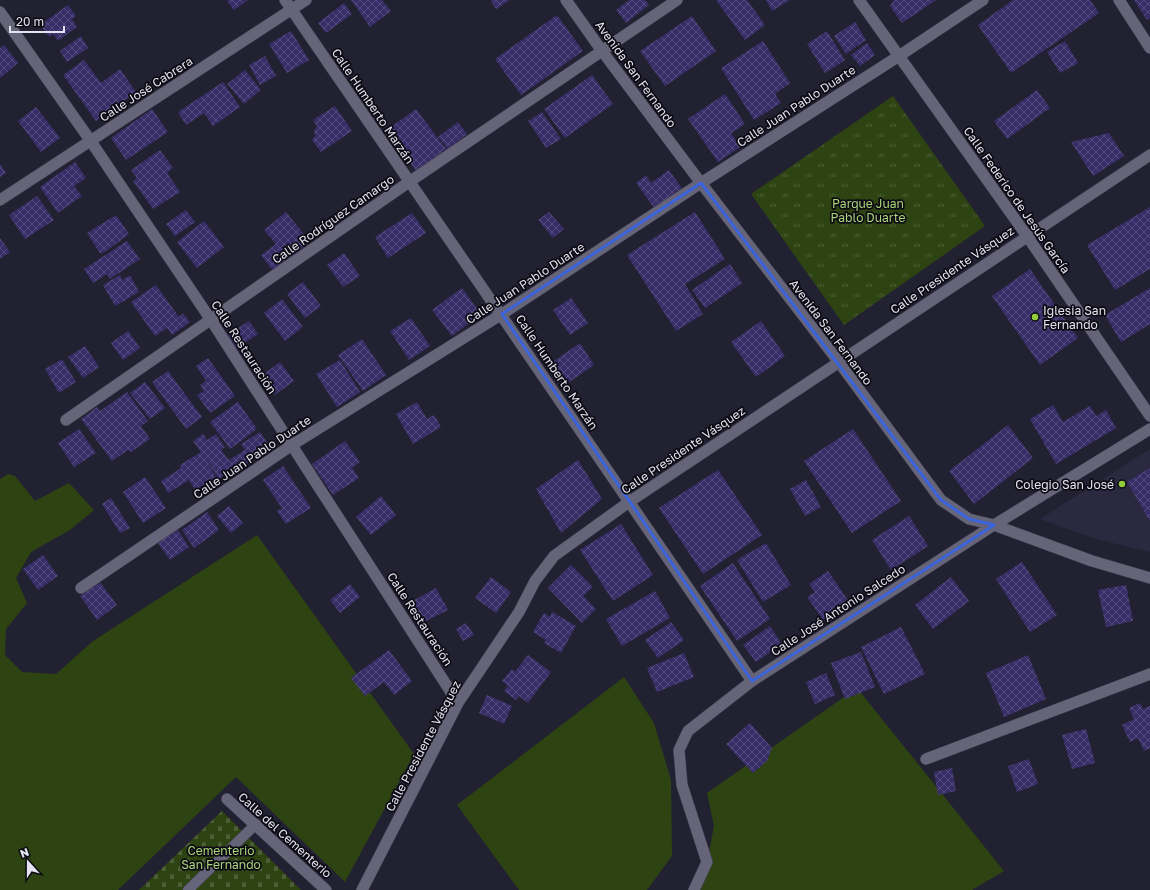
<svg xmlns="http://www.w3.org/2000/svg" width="1150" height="890" viewBox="0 0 1150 890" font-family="'Golos Text',sans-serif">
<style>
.built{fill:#2b2940}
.green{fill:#2e4312}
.cemetery{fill:url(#cemetery-stones)}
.park{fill:url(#park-tufts)}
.building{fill:url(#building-cross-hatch)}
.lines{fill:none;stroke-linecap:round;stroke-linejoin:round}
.service-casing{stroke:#403e4d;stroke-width:11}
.minor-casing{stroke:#403e4d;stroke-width:12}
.tertiary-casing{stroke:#403e4d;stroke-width:12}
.service{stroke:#656479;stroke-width:10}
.minor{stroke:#656479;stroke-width:11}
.tertiary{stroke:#656479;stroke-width:11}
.marked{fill:none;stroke:#3b64dc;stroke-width:3;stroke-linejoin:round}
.poi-dot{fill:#93cd3e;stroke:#0c0b13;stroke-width:1.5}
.labels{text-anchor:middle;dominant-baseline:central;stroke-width:3.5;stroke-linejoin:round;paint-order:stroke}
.street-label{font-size:12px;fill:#e4e4f0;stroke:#0c0b13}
.park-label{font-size:12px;fill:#abd579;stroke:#0c0b13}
.poi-label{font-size:12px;fill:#e4e4f0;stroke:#0c0b13;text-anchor:start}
</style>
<defs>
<pattern id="cemetery-stones" width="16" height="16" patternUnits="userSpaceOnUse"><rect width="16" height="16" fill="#2e4312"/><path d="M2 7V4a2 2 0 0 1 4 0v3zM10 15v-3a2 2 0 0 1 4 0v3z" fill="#4c5e35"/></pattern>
<pattern id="park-tufts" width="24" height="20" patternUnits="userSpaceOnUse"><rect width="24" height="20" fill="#2e4312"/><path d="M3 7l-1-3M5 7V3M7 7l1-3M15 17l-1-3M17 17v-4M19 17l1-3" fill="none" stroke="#4c5e35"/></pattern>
<pattern id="building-cross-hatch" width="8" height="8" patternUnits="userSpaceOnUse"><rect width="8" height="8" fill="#372e68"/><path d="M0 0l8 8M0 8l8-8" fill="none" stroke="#544c7e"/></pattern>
</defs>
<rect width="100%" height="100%" fill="#222132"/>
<path class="built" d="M1150,449v103l-54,-13 -56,-20z"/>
<g class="green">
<path d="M8,474l7,2 20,25 34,-18 25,27 -24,20 -39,22 -15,26 11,25 -21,26 -1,26 17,17 34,2 37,-33 164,-106 157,219 -69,128 -109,-105 -118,113h-118v-411z"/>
<path d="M624,677l30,46 17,57 1,76 -25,34h-128l-62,-85z"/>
<path d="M857,688l147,183 -32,19h-281l14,-17 9,-47 -7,-33z"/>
</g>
<path class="cemetery" d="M222,811l79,79h-162z"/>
<path class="park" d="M893,96l92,130 -141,99 -93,-131z"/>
<g class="building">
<path d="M228,0h20l-14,10 -7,-9z"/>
<path d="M351,0h31l9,11 -21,16z"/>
<path d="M492,0h18l-14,9 -5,-8z"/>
<path d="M629,0h16l4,5 -23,18 -10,-13z"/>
<path d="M716,0h31l18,25 -20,15z"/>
<path d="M766,0h24l-18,11z"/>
<path d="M894,0h42l-34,23 -12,-17z"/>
<path d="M1013,0h77l9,13 -88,60 -33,-48z"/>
<path d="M1134,0h16v18l-3,2z"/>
<path d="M344,3l8,11 -26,19 -8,-10z"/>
<path d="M68,5l8,11 -4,3 5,8 -19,14 -5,-7 -4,3 -9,-12z"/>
<path d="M557,15l26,36 -62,44 -26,-36z"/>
<path d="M692,16l24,35 -51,35 -25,-35z"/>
<path d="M855,22l11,18 -20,14 -12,-18z"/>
<path d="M291,31l18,29 -22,13 -18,-29z"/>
<path d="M827,31l18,29 -20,13 -18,-29z"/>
<path d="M81,36l7,12 -21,14 -7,-11z"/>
<path d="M763,41l27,42 -15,11 6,9 -27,17 -33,-52z"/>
<path d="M1065,41l13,22 -18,10 -13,-21z"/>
<path d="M867,43l8,12 -15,11 -9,-11z"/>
<path d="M4,45l14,18 -18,15v-30z"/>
<path d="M265,56l11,20 -16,9 -11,-20z"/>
<path d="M84,60l17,23 19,-14 16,23 -40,29 -33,-46z"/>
<path d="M245,70l16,20 -17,14 -17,-20z"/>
<path d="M592,75l21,29 -48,34 -21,-29z"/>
<path d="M223,82l17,25 -27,19 -9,-13 -18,12 -8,-13z"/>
<path d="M1037,90l13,18 -43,31 -13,-18z"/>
<path d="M725,94l20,30 -14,9 9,14 -22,15 -30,-43z"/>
<path d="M335,106l17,25 -31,21 -9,-12 3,-4 -1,-5 3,-5 -4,-6z"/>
<path d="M36,107l24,31 -19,14 -23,-31z"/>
<path d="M152,109l16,23 -42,28 -15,-22z"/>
<path d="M416,109l30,40 -30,22 -29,-41z"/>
<path d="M542,112l19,27 -15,9 -18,-27z"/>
<path d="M458,122l9,12 -19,15 -10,-12z"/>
<path d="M1109,133l15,23 -31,20 -22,-34z"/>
<path d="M160,150l13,18 -6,5 13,19 -27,17 -20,-28 4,-3 -6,-8z"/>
<path d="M75,162l11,16 -12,8 8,10 -24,17 -18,-26z"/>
<path d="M0,164l6,9 -6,4z"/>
<path d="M669,170l14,20 -28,19 -19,-26 10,-8 5,8z"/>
<path d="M37,196l17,24 -29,19 -16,-24z"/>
<path d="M1150,207v62l-35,21 -28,-45z"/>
<path d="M186,210l9,12 -20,14 -9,-12z"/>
<path d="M286,212l24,30 -37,29 -12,-16 15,-11 -12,-14z"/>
<path d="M549,212l15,17 -11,9 -15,-18z"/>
<path d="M695,212l30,47 -40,25 18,30 -27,17 -49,-76z"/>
<path d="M412,213l14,20 -38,25 -13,-21z"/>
<path d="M116,215l13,19 -24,18 -5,1 -13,-20z"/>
<path d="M204,221l20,26 -27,21 -20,-26z"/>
<path d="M0,238l10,14 -10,7z"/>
<path d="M127,241l13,18 -30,20 -3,-5 -14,9 -9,-14z"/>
<path d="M344,253l16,23 -17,11 -16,-22z"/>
<path d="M730,264l12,19 -37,25 -13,-18z"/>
<path d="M1030,269l48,69 -38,27 -48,-69z"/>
<path d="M120,275l2,5 8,-5 9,17 -24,14 -12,-21z"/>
<path d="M303,282l18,24 -16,12 -18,-24z"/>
<path d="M156,285l23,32 4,-4 7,9 -18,13 -5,-7 -12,8 -24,-34z"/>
<path d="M462,288l19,26 -29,22 -20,-26z"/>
<path d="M1150,288v36l-29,18 -16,-27z"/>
<path d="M571,298l17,25 -18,12 -17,-25z"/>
<path d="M282,299l21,28 -18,14 -21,-28z"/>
<path d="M411,318l19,28 -21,14 -19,-29z"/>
<path d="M249,321l9,13 -23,15 -9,-13z"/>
<path d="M761,321l24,35 -29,21 -25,-35z"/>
<path d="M128,331l12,17 -17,12 -12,-17z"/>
<path d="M362,339l24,36 -23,16 -25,-36z"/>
<path d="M580,343l14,22 -29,20 -14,-22z"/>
<path d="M85,346l14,21 -16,11 -15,-21z"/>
<path d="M208,358l27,38 -25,17 -13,-18 7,-4 -4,-6 6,-4 -10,-15z"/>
<path d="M62,359l14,23 -17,11 -14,-24z"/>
<path d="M340,360l20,32 -23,15 -21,-33z"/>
<path d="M280,362l14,19 -19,14 -14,-19z"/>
<path d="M168,371l34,46 -16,12 -34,-47z"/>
<path d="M145,382l20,26 -15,11 -20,-26z"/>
<path d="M127,392l21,29 -7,5 9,13 -19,13 -3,-2 -16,11 -31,-42 16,-12 3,4z"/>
<path d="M238,402l19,27 -27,20 -20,-27z"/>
<path d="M417,402l10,17 7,-4 7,12 -28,17 -17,-30z"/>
<path d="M1053,405l10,17 27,-16 6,10 10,-6 10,18 -60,36 -26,-45z"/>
<path d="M1008,425l25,33 -59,46 -25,-33z"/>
<path d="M79,429l17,24 -22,14 -16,-24z"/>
<path d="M853,429l48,72 -49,32 -48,-72z"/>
<path d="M260,432l11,16 -35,23 -2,-3 -15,11 -14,-21 11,19 -21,13 -6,-10 -21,13 -7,-12 20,-13 -1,-3 21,-13 -8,-11 10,-7 4,6 9,-6 9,13 -4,3 8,10 16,-10 -4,-6z"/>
<path d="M345,441l15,21 -8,6 7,10 -26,17 -21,-31z"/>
<path d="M578,460l24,39 -41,34 -25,-44z"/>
<path d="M283,466l28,42 -25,16 -9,-13 5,-3 -19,-28z"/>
<path d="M1150,468v53l-23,-39z"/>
<path d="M718,470l44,65 -59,39 -44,-66z"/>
<path d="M145,477l21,31 -23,15 -20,-31z"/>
<path d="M806,480l15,27 -16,9 -15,-27z"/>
<path d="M381,496l15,19 -25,20 -15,-18z"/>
<path d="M111,498l19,30 -10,5 -18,-29z"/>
<path d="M229,506l14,17 -12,10 -14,-17z"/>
<path d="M207,512l12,18 -25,18 -12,-18z"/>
<path d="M909,516l19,30 -37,24 -19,-30z"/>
<path d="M621,524l32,51 -40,26 -33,-51z"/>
<path d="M176,527l13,20 -19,13 -14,-20z"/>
<path d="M766,543l25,42 -28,17 -26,-42z"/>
<path d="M43,555l15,21 -20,14 -15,-21z"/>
<path d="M1022,562l35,53 -27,17 -34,-53z"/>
<path d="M733,563l37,56 -33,22 -37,-55z"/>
<path d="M571,565l22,22 -10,9 13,13 -14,14 -34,-35z"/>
<path d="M828,571l21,31 -26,18 -16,-23 8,-5 -6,-8z"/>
<path d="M491,577l20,15 -15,21 -21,-15z"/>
<path d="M951,577l18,24 -36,28 -18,-24z"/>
<path d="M100,582l17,23 -20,15 -17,-24z"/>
<path d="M350,584l10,13 -20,16 -10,-13z"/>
<path d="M1126,585l7,36 -27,6 -8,-37z"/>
<path d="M436,588l12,22 -28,14 -11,-21z"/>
<path d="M655,591l15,27 -48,28 -16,-27z"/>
<path d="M552,612l24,14 -15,27 -17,-10 2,-3 -13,-8 11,-19 6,4z"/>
<path d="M671,622l13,18 -26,18 -13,-18z"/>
<path d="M466,623l8,12 -11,6 -7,-12z"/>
<path d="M770,626l12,18 -26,18 -13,-17z"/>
<path d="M901,627l24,47 -41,20 -23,-47z"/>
<path d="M389,650l23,31 -18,14 -10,-13 -19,14 -14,-18z"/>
<path d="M861,652l14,35 -30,12 -14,-36z"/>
<path d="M684,653l10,24 -37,15 -10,-24z"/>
<path d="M528,655l23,17 -23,31 -9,-7 -3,4 -12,-9 4,-5 -6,-5 10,-12 3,3z"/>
<path d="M1028,655l18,44 -42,18 -18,-44z"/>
<path d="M826,673l9,22 -20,9 -9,-22z"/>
<path d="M487,695l25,11 -8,18 -25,-11z"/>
<path d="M1140,703l3,6 7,-3v42l-6,3 -6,-13 -8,4 -8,-17 12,-6 -5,-11z"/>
<path d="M750,723l22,25 -5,13 -14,12 -27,-29z"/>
<path d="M1086,729l9,34 -23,6 -10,-34z"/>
<path d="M1029,759l9,25 -21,8 -9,-26z"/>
<path d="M952,768l4,23 -18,4 -4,-23z"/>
</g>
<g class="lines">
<g class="service-casing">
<path id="service" d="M188,890l68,-66"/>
</g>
<g class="minor-casing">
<g id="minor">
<path d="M285,0l467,681"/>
<path d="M859,0l168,236 123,180"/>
<path d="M1119,0l31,48"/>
<path d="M0,12l90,128 121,180 247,383"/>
<path d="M0,200l306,-200"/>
<path d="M66,420l343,-238 268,-182"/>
<path d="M81,588l211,-143 210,-131 199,-131 137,178 103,139 28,19 25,6 98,36 58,17"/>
<path d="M926,759l224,-85"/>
<path d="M227,799l99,91"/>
<path d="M362,890l96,-187 61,-91 16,-31 19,-25 75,-54 521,-347"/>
<path d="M694,890l13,-28 -25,-77 -3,-35 9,-19 64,-50 242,-156 156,-96"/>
</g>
</g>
<g class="tertiary-casing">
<path id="tertiary" d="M566,0l36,51 99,132 198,-127 84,-56"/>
</g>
<use href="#service" class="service"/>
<use href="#minor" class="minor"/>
<use href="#tertiary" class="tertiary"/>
</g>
<path class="marked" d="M701,183l240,317 28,19 25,6 -242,156 -250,-367z"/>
<g class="poi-dot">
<circle cx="1035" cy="317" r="4"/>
<circle cx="1122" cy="484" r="4"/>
</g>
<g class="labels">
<g class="street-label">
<text transform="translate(636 74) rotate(54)">Avenida San Fernando</text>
<text transform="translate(146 89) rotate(-33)">Calle José Cabrera</text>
<text transform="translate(373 106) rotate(56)">Calle Humberto Marzán</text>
<text transform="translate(796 106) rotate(-33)">Calle Juan Pablo Duarte</text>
<text transform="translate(1017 200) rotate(55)">Calle Federico de Jesús García</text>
<text transform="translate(333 219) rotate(-35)">Calle Rodríguez Camargo</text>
<text transform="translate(952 270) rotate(-34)">Calle Presidente Vásquez</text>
<text transform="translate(525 283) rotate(-33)">Calle Juan Pablo Duarte</text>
<text transform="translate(831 332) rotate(53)">Avenida San Fernando</text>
<text transform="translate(244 347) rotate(57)">Calle Restauración</text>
<text transform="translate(557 372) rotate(56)">Calle Humberto Marzán</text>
<text transform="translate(683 450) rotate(-34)">Calle Presidente Vásquez</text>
<text transform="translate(252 457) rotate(-34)">Calle Juan Pablo Duarte</text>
<text transform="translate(838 610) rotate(-33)">Calle José Antonio Salcedo</text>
<text transform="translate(420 619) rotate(57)">Calle Restauración</text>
<text transform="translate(423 746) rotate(-62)">Calle Presidente Vásquez</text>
<text transform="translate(285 835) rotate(42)">Calle del Cementerio</text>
</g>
<g class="park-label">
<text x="868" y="203">Parque Juan<tspan x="868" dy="14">Pablo Duarte</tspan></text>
<text x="221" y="850">Cementerio<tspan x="221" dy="14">San Fernando</tspan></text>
</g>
<g class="poi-label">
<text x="1043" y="310">Iglesia San<tspan x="1043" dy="14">Fernando</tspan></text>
<text x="1114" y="484" text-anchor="end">Colegio San José</text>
</g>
</g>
<g transform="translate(28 862) rotate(339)" stroke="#0c0b13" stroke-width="3" paint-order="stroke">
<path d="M0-3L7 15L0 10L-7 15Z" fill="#e4e4f0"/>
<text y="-6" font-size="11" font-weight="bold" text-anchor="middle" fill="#e4e4f0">N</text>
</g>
<path d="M10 26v6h54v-6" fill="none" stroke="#e4e4f0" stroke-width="2"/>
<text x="16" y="26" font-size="12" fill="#e4e4f0" stroke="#0c0b13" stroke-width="3" paint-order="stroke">20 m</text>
</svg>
